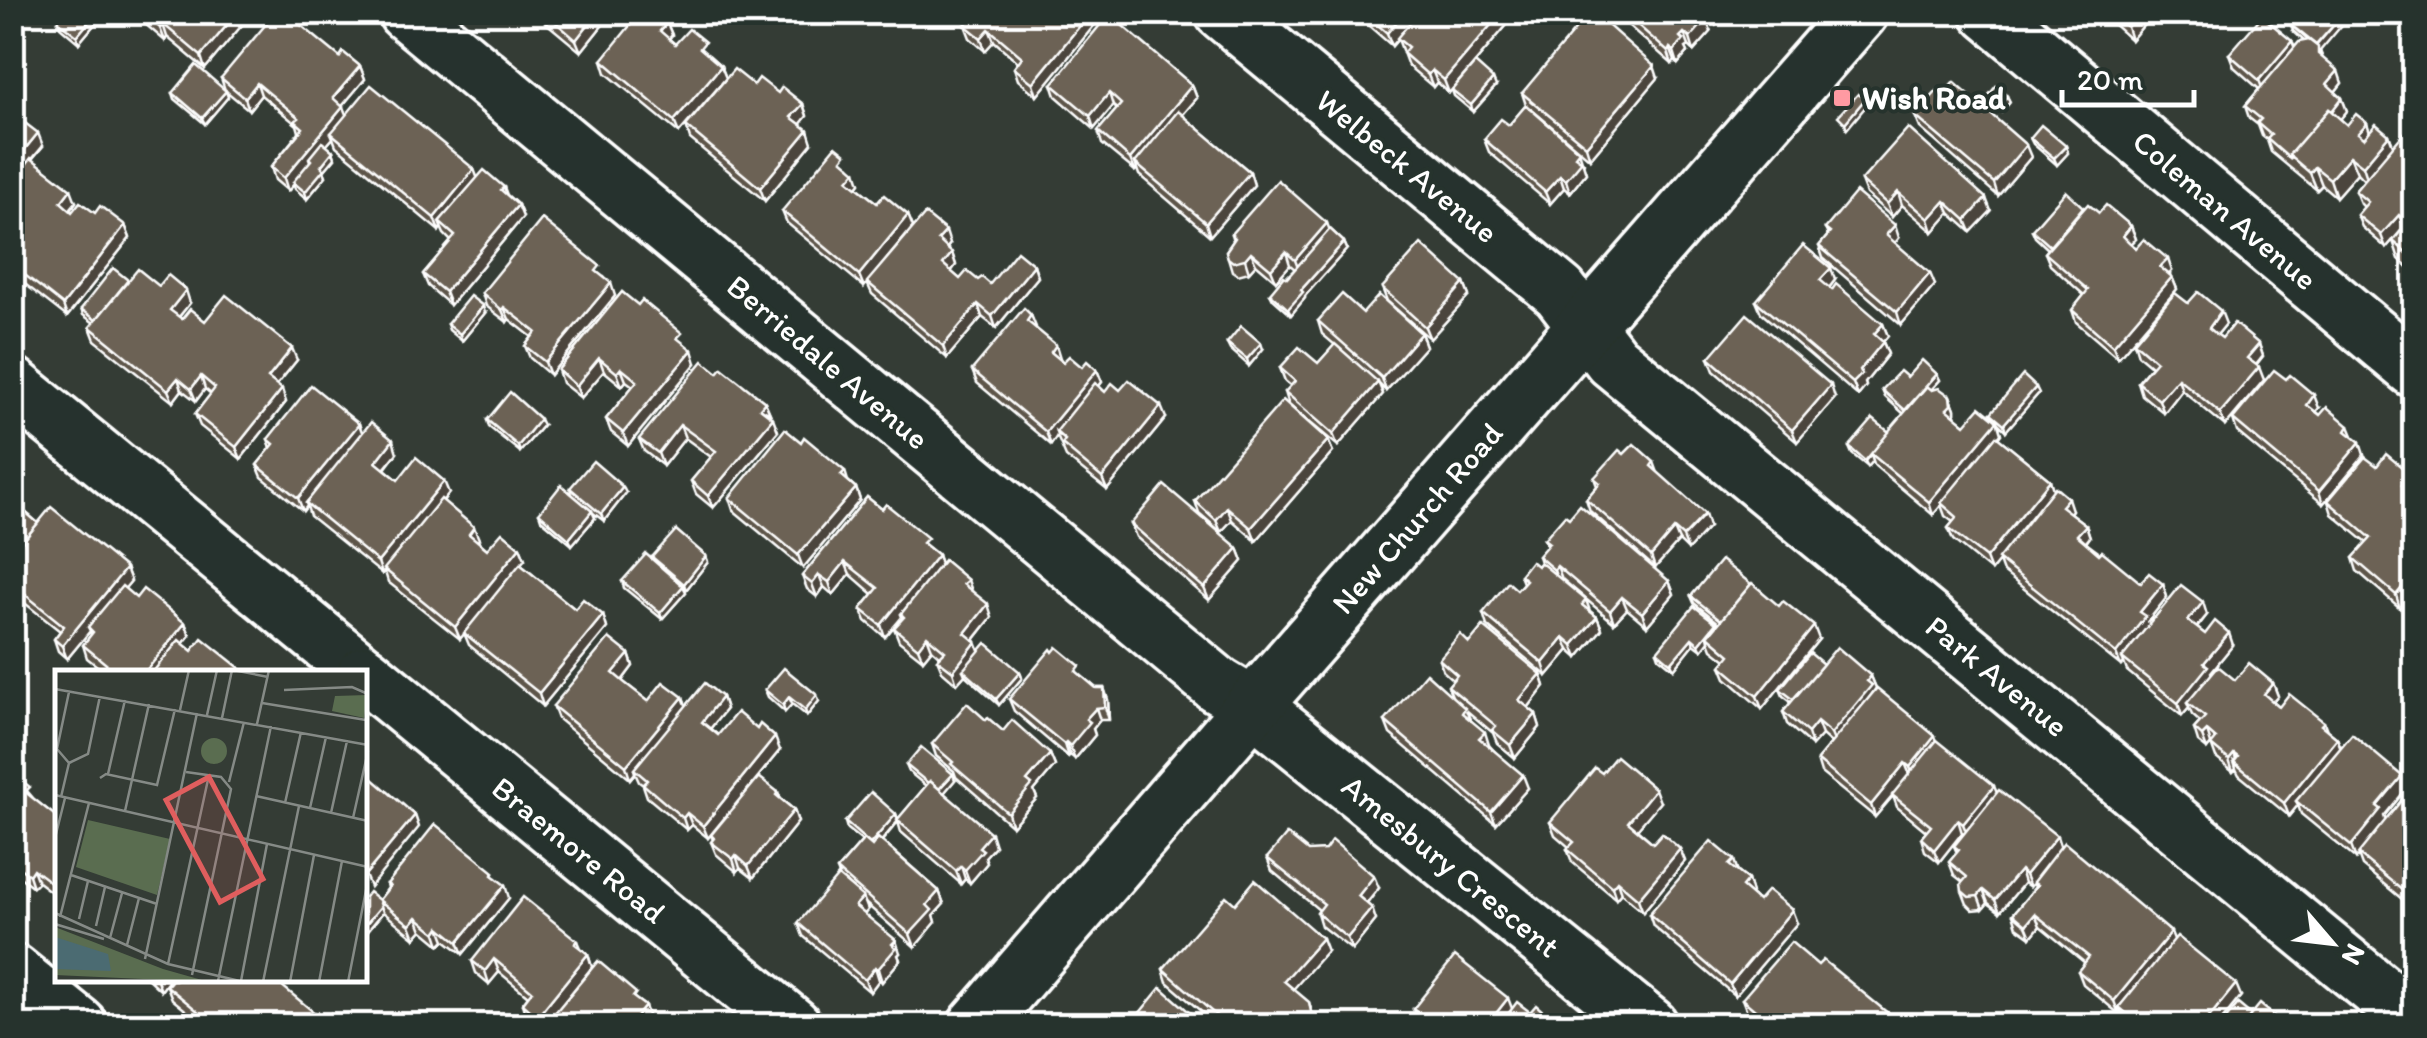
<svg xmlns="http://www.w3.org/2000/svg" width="2427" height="1038" viewBox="0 0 2427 1038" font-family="Itim,sans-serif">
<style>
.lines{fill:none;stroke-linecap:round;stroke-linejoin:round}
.minor-casing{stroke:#fff;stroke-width:62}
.major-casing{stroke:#fff;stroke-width:62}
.minor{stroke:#26332d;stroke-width:55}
.major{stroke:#26332d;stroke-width:55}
.wall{fill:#5d5449;stroke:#fff;stroke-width:2.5}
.shaded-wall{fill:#4c453c;stroke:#fff;stroke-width:2.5}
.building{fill:#6c6255;stroke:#fff;stroke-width:2.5}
.poi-dot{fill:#ff9aa2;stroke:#26332d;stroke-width:4}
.labels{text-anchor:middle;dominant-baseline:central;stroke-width:8;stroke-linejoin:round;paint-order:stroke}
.poi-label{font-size:32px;font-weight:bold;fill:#fff;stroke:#26332d;text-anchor:start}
.street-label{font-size:32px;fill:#fff;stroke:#26332d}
.inset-road{fill:none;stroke:#858a86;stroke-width:2.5}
.view{fill:#e05e5e;fill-opacity:0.15;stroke:#e05e5e;stroke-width:5}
.inset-edge{fill:none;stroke:#fff;stroke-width:5}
</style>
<rect width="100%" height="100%" fill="#343c35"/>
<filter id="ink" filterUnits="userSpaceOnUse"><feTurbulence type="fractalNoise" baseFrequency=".01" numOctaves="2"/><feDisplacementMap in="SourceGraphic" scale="20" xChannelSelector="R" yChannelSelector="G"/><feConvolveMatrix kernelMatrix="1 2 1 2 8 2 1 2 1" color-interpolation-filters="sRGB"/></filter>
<g filter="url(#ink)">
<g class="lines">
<g class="minor-casing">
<g id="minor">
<path d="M406,12l812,673 35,21 397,320"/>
<path d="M1223,12l337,280 52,68 802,660"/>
<path d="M1989,12l425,357"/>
<path d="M12,385l351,288"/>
<path d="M365,674l428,352"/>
<path d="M12,972l67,54"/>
</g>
</g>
<g class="major-casing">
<path id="major" d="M976,1026l277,-320 607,-694"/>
</g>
<use href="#minor" class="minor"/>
<use href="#major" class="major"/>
</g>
<g class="wall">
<path d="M105,12l-26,31 -19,-16 -2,-6z"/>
<path d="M131,12h122l-48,57 -38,-32 -2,4z"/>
<path d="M533,12h80l-32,40z"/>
<path d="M976,12h124l1,5 -64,79 -19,-16 -4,-12 4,-6 -24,-21 -9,10 -15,-13 -5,-13z"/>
<path d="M1353,12h165l-69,81 -12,-11 -4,5 -25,-21 -10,-27 -6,7z"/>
<path d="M1613,12h115l-12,13 -4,-5 -4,4 3,8 -17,19 -5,-5 -3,2 2,4 -10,12 -3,-3 -3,3z"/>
<path d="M2100,12h45l3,8 -17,20z"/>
<path d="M668,14l-5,6 4,3 5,12 -3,4 6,5 34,11 12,11 5,12 52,15 25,11 4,12 -7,8 12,19 -47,58 -75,-62 -4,-13 34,-41 -41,48 -73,-60 -4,-13z"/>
<path d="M2291,25l29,26 2,6 20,26 -7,9 7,6 5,13 -7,8 7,6 42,10 4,11 21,-4v130l-15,-13 -6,-18 11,-14 -18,21 -24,-21 -5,-12 7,-8 -4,-4 -5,-12 9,-11 -7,-7 -21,24 -14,-12 -5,5 -46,-38 -4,-12 -5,-4 -4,-11 -9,-7 -4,-12 14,-17 -25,-22 -5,-13 63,-13 2,6 10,-6 -11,-10z"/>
<path d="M340,57l20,9 5,13 -23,27 4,9 131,63 27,9 3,8 11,10 5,12 -73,88 -22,-19 -5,-12 28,-33 -7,-7 -3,-7 -2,4 -103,-85 -3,-8 -7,8 7,5 2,7 -11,13 2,5 -19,23 -12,-10 -1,-4 -6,6 -13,-11 -4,-13 28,-35 -2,-7 -36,-30 -12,15 -23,-19 2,6 -23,27 -30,-25 -2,-6 52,-3 -4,-12z"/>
<path d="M1658,78l-68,81 -59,-50 53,54 -1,2 3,8 -16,20 -6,-5 -14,16 -61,-52 -5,-13 25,-14 17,-20 -4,-12z"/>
<path d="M1052,84l140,1 5,13 -15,17 68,57 4,13 -44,51 -71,-61 -2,-6 -2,2 -33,-27 -4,-13 19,-22 -4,-3 -19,23 -38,-33z"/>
<path d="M1496,86l-23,26 -19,-16 -2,-6z"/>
<path d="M1942,95l89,62 -33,39 -78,-68 -5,-12z"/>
<path d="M1988,96h19l3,6 -8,10 -12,-9z"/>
<path d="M13,113l30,33 -11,13 44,43 -6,8 2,2 23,1 30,12 5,13 -63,79 -55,-43z"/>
<path d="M2030,138l36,8 2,7 -11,12 -24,-21z"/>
<path d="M850,166l10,17 -3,4 20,16 31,12 5,12 37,17 -3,4 5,5 4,12 -5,7 9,7 18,1 12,4 44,-19 4,12 -42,51 -14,-11 -35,41 -75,-64 -5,-11 -3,4 -77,-64 -5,-12z"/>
<path d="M1861,181l130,30 -20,21 -21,-19 -17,19 -31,-27 -10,12 -26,-23z"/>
<path d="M2083,207l48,19 5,13 -5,5 41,27 -3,3 3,3 5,12 -59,69 -42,-36 -4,-12 12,-15 -34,-30 -5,-12 3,-4 -13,-12 -3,-7z"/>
<path d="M1330,229l14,13 3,7 -42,47v2l-14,17 -18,-16 -3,-6 25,-24 -5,-4 -14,16 -20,-17 -7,8 -11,3 -6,-4 -6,-20 7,-10 -2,-7z"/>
<path d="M1825,229l74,9 -4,5 40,42 -34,40 -78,-67 -4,-12 9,-11z"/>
<path d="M604,277l11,19 -65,79 -20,-17 -5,-12 7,-9 -23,-18 -2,3 -21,-16 -4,-13z"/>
<path d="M129,280l30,6 31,17 -11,14 3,2 23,2 92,39 -20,25 9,17 -45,57 -41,-33 -5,-12 16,-20 -6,-5 -9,12 -14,-11 -9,12 -78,-62 -5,-13 4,-4 -11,-8 -2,-6z"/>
<path d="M1835,280l-6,8 54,36 5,12 -5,6 5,12 -23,29 1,3 -8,10 -97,-83 -5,-12z"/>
<path d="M1464,283l5,13 -39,43 -43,-38 -5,-13z"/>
<path d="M622,292l74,71 -68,83 -17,-14 -5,-13 27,-33 -7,-5 -4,5 -18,-15 -23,27 -19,-15 -4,-13z"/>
<path d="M2188,303l38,21 -9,11 5,3 37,6 4,12 -7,9 8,15 -39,46 -43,-36 -18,23 -22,-18 -4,-13 13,-16 -13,-11 -4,-13z"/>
<path d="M485,313l-23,28 -13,-11 -2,-6z"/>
<path d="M1363,313l58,20 5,13 -40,45 -7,-7 4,10 -45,52 -49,-41 -4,-13 6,-6 -6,-5 -5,-13 38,-5 17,-18 -13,-11 -4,-13z"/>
<path d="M1031,315l4,13 28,34 34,8 5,12 -3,4 6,6 15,-2 46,28 -59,72 -41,-33 -9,-21 -6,9 -74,-62 -5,-13z"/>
<path d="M1227,343l36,6 -14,17 -19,-17z"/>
<path d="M1709,358l126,40 -38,44 -83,-71z"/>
<path d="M718,373l47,29 13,29 -65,77 -17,-14 -5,-13 20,-24 -26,-19 -22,28 -19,-15 -5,-12z"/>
<path d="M1937,374l3,6 -8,9 18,7 5,13v7l10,8 28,-7 -2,-4 48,-20 -33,38 -8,-8 3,11 -3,4 52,42 3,10 19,20 -2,3 16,12 4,12 -4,6 55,40 22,1 4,13 -19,24 1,4 58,-10 -10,13 8,6 28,11 -22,27v2l24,6 38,3 5,13 -5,6 6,5 45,15 3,8 10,8 4,9 61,29 5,12 -23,28 1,4 29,-33v122l-52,-43 -4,-11 -2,4 -55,-45 -3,-9 -9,11 -50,-41 -3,-6 -3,3 -17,-14 -5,-14 -4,5 -9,-7 -4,-13 6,-7 -8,-7 -3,-7 -7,8 -55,-45 -3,-8 -3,3 -118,-94 -4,-11 -8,10 -38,-31 -5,-12 5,-6 -8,-6 -4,-11 -8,10 -58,-49 -2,-5 -5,6 -16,-13 -3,-7 40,-15 15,-18 -19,-17 -3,-7 25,-13z"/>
<path d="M2319,408l-3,3 4,4 29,11 5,12 10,17 -41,49 -86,-72 -4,-13z"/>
<path d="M487,420l56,5 -23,27 -31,-25z"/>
<path d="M359,424l3,9 35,20 -12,16 13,11 51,13 -6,8 36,38 -1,2 9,8 33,-2 5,12 -5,5 55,45 28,6 4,13 -64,78 -74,-61 -5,-12 -4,6 -72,-57 -3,-10 -3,2 -72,-58 -3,-10 -4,5 -41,-34 -5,-12 14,-17 -3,-9z"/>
<path d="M1328,440l5,12 -77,89 -24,-21 -11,12 -22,-19 -4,-12z"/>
<path d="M801,442l44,29 3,10 8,7 4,12 -57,68 -70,-58 -4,-12z"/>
<path d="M1624,454l30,8 4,11 51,54 -21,23 -9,-9 -24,27 -65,-57 -4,-12 11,-13 -3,-8z"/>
<path d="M2377,466l33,8 4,11 -4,7 -10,116 -43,-37 -4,-13 14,-15 -35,-29 -4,-13z"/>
<path d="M570,488l56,5 -22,28 -12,-9 3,6 -23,27 -31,-26 -2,-6 33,-19z"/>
<path d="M867,497l71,58 3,9 27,16 4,11 20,26 -18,23 5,11 41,21 2,6 -23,27 -34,-30 -8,9 -15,-13 -5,-12 3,-3 -8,-7 -9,11 -24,-19 -5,-13 8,-9v-2l-17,20 -19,-16 -5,-12 12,-15 -23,-20 -17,21 -9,-8 -7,10 -10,-8 -5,-13z"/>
<path d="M12,498l9,7 3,6 14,12 88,45 5,13 -7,8 12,9 49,25 5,12 -7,9 9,7 51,22h-137l-19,-15 -4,-13 8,-10 -1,-4 -23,28 -9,-8 -4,-12 6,-8 -48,-38z"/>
<path d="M1131,524l107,24 5,13 -34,39 -73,-63z"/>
<path d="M1544,539l125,42 5,13 -27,32 -20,-17 -13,14 -52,-44 24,21 4,11 7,6 5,12 -24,29 -9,-8 -22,26 -60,-50 -4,-13 34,-23 6,-7 -3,-8 17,-9 3,-4 -2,-6 9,-10z"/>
<path d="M706,556l2,6 -22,28 -2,-2 2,4 -24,27 -38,-31 -2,-7 32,-20 -2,-4z"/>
<path d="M1691,596l128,43 -57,70 -36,-31 -5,-12 5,-6 -14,-11 -3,-8 -7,9 -8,-6 -20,25 -15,-12 -2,-6 59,-28 1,3 2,-3 -25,-20z"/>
<path d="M1469,643l72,31 4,12 -17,22 8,6 4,13 -25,31 -18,-15 -4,-10 -27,-23 4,9 19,26 39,43 -32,36 -106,-90 -5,-13 67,-25 -4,-10 5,-6 -10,-9 -4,-12z"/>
<path d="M629,654l4,12 -11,15 26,20 35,-4 3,9 36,-9 4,12 -16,20 8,6 62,15 -72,88 -16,-13 -5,5 -40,-33 -4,-12 -4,-3 -4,-9 -5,6 -72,-60 -5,-13z"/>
<path d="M1823,664l48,12 5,12 121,105 244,203 -24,30h-86l-7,-7 -3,-7 -2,2 -36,-30 -5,-13 7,-8 -45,-37 -9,11 -14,-10 -4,-13 22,-27 -2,-4 -3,4 -6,-4 -24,29 -12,-9 -5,6 -10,1 -6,-6 -5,-13 1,-9 -9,-7 -5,-13 8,-9 -3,-7 10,-12 -2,-1 -23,29 -14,-11 -4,-13 5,-7 -29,-24 -4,-11 -18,21 -54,-44 -4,-13 14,-17 -9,-8 -10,11 -25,-22 -4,-12 8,-10 -8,-6 -3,-7z"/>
<path d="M1085,679l11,9h8l4,12 1,20h-9l-7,9 2,6 -20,24 -5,-4 -2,2 -54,-46 -5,-12z"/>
<path d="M765,690l54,11 -12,15 -15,-12 -7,8 -17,-15z"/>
<path d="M986,720l17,11 47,23 5,12 -21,25 3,7 -25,28 -56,-49 -2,-6 -18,-15 -4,-12z"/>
<path d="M906,765l49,15 -11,13 51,53 -10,11 2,6 -17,20 -5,-4 -4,5 -60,-52 -3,-10 -16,19 57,50 5,13 -10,11 2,7 -21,25 -50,-44 3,7 -4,4 36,39 -2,2 2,5 -18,22 -3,-2 -9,12 -67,-56 -5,-13 42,-45 -3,-8 25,-29 -15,-12 -2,-7 51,-8 2,5 28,-33 -17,-14z"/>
<path d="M12,773l22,26 24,19v79l-20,-15 -5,5 -21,-16z"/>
<path d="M1602,773l58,29 -23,27 16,14 27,6 5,12 -42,51 -22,-19 -5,6 -44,-37 -5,-13 2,-2 -14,-12 -5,-13z"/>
<path d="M778,792l3,7 13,11 4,12 -45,56 -13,-10 -3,4 -21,-18 -5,-12 2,-2 -2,-5z"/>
<path d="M1308,851l71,37 -12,16 9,16 -24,30 -31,-24 -4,-13 2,-3 -47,-39 -5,-13z"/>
<path d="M1734,860l4,12 10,8 4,13 -1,2 7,6 39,22 -62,73 -82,-70 -4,-12z"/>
<path d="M496,878l13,20 -46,56 -18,-14 -5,5 -18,-15 -7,8 -32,-26 -18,22 14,-34 9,-12 -1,-4z"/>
<path d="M1235,904l92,47 -34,38 20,26 2,11h-97l-51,-44 -4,-13z"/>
<path d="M578,941l3,7 7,6 4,13 53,39 4,13 -5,7h-107l-11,-9 -4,-13 6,-8 -29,-24 -10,12 -13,-11 -4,-12z"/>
<path d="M1818,965l71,49 5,12h-130l-17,-14 -5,-13z"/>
<path d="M149,980h20l-8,11z"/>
<path d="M167,986l149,28 5,12h-116l-33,-27z"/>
<path d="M1413,1009h99l18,3 29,14h-136l-6,-5z"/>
</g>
<g class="shaded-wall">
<path d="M97,12h8l-26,31 -2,-7z"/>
<path d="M238,12h15l-48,57 -4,-13z"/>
<path d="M598,12h15l-32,40 -5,-12z"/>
<path d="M654,12h14v2l-9,11z"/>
<path d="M1091,12h9l1,5 -64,79 -4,-13z"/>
<path d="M1405,12h16l-29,34 -5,-13z"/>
<path d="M1502,12h16l-69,81 -5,-13z"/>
<path d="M1702,12h7l3,8 -4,4 3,8 -17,19 -4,-13z"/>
<path d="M1712,12h16l-12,13z"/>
<path d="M2139,12h6l3,8 -17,20 -4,-13z"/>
<path d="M2345,12h8l-33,39 3,8v8l-7,-21z"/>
<path d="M667,23l5,12 -8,9 -4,-13z"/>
<path d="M163,24l4,13 -2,4 -5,-13z"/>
<path d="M989,29l5,12 -9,10 -4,-13z"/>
<path d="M1684,33l5,13 -3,2 2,4 -10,12 -4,-13 6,-14z"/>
<path d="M2292,41l5,13 -33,39 -5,-13z"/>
<path d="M1670,48l5,13 -3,3 -4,-12z"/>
<path d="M360,66l5,13 -27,32 -5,-13z"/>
<path d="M721,66l5,12 -47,55 -5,-12z"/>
<path d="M1654,66l4,12 -68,81 -4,-13z"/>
<path d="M1432,70l5,12 -4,5 -5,-12z"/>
<path d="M2338,71l4,12 -11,14 -4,-13z"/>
<path d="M1493,79l3,7 -23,26 -2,-7z"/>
<path d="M257,83l4,12 -12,15 -4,-12z"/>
<path d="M1192,85l5,13 -58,68 -4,-3 2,6 -2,2 -5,-12z"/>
<path d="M226,91l2,6 -23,27 -3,-6z"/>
<path d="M1109,93l4,13 -19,23 -4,-13z"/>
<path d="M2007,96l3,6 -8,10 -2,-6z"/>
<path d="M2342,98l5,13 -45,54 -9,-7z"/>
<path d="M1865,99l2,6 -20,24 -2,-6z"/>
<path d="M803,104l4,12 -11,14 -5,-13z"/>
<path d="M343,107l5,12 -17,14 2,5 -21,24 -3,-4 2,6 -23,27 -4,-13z"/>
<path d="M2367,123l6,18 -8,9 -7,-17z"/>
<path d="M808,130l4,13 -47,58 -5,-13z"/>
<path d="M38,133l5,13 -31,37v-18z"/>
<path d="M2389,135l7,18 -27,31 -6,-18z"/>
<path d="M2026,145l5,12 -33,39 -4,-13z"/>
<path d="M2066,146l2,7 -11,12 -3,-7z"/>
<path d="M333,151l2,7 -11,13 2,5 -19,23 -2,-7 16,-26z"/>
<path d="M1579,151l7,22 -16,20 -4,-13 9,-24z"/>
<path d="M2350,156l7,17 -21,24 -6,-18z"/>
<path d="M2315,167l7,18 -5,5 -7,-17z"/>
<path d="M474,169l5,13 -40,40 2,5 -2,4 -5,-13z"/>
<path d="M856,171l4,12 -7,9 -5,-12z"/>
<path d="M1250,172l4,13 -44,51 -4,-13z"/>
<path d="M1560,176l4,12 -14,16 -5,-12z"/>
<path d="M71,189l5,13 -11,13 -4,-13z"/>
<path d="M1898,192l4,13 -10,12 -5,-13z"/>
<path d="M1986,198l5,13 -20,21 -5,-12z"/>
<path d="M1945,201l5,12 -17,19 -4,-13z"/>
<path d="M518,205l5,12 -73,88 -5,-13z"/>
<path d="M908,215l5,12 -49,60 -5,-12z"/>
<path d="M2399,215l5,12 -18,21 -5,-13z"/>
<path d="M1327,223l5,13 -32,37 -5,-13z"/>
<path d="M125,225l5,13 -63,79 -4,-12z"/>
<path d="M1895,225l4,13 -8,10 -5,-13z"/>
<path d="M2131,226l5,13 -9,9 -4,-12z"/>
<path d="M946,231l4,13 -8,9 -4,-13z"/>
<path d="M1344,242l3,7 -42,47v2l-14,17 -3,-6 13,-19z"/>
<path d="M1251,252l5,12 -7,8 -4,-13z"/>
<path d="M1286,252l4,13 -14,16 -5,-12z"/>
<path d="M952,253l4,12 -9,12 -4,-13z"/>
<path d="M2168,259l4,12 -7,8 -5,-12z"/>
<path d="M1034,265l4,12 -42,51 -4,-12z"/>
<path d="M1831,268l4,12 -10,13 -5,-13z"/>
<path d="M1930,273l5,12 -34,40 -4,-13z"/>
<path d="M2172,277l5,12 -59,69 -5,-12z"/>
<path d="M611,283l4,13 -65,79 -5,-13z"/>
<path d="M1464,283l5,13 -39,43 -5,-12z"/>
<path d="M186,290l4,13 -16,20 -4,-13z"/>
<path d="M978,304l4,13 -35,41 -4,-12z"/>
<path d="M483,306l2,7 -23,28 -2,-7z"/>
<path d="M504,307l5,12 -2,3 -5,-12z"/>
<path d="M2221,311l5,13 -13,16 -4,-12z"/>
<path d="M1031,315l5,12 -5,6 -4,-12z"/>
<path d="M1883,324l5,12 -9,10 -5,-12z"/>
<path d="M1421,333l5,13 -40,45 -4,-13z"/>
<path d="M1883,342l5,12 -23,29 1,3 -8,10 -5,-13 7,-13z"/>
<path d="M1261,343l2,6 -14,17 -2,-7z"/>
<path d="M2259,344l4,12 -11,14 -5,-12z"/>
<path d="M1056,345l4,13 -5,6 -4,-12z"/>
<path d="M292,348l5,12 -25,31 -4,-13z"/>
<path d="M692,350l4,13 -68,83 -5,-13z"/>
<path d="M599,358l5,13 -23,27 -5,-12z"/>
<path d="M2259,367l5,13 -39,46 -5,-13z"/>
<path d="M621,368l5,13 -4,5 -5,-13z"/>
<path d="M1097,370l5,12 -43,53 -3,-3 1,4 -6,9 -5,-13z"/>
<path d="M1937,374l3,6 -33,36 -2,-6z"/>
<path d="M201,376l4,13 -9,12 -5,-12z"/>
<path d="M178,378l4,12 -9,12 -5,-12z"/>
<path d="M2178,378l4,12 -18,23 -5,-13z"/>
<path d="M1378,382l5,12 -45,52 -5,-12z"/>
<path d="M1831,385l4,13 -38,44 -5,-12z"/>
<path d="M2036,387l3,6 -33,38 -2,-7z"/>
<path d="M282,389l4,13 -45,57 -5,-12z"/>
<path d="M2314,395l5,13 -8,9 -4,-12z"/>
<path d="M1950,396l5,13v9l-8,-9z"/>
<path d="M765,402l5,12 -10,-6z"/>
<path d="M1161,406l5,12 -59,72 -5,-12z"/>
<path d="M773,418l5,13 -65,77 -5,-12z"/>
<path d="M540,419l3,6 -23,27 -2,-6z"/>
<path d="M1997,421l4,13 -68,81 -4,-13z"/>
<path d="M359,424l5,13 -58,66 1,3 -4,5 -5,-13z"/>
<path d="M680,425l5,13 -22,28 -5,-13z"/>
<path d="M393,440l4,13 -17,21 -4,-12z"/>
<path d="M1328,440l5,12 -77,89 -5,-13z"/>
<path d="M2360,442l4,13 -41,49 -4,-13z"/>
<path d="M1871,454l2,7 -5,6 -3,-6z"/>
<path d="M2410,474l4,13 -8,10 -4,-12z"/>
<path d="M16,476l4,13 -8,9v-18z"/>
<path d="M2050,480l4,13 -63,78 -5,-13z"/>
<path d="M444,481l5,12 -67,81 -4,-12z"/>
<path d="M623,487l3,6 -22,28 -3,-7z"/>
<path d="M856,488l4,12 -57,68 -5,-13z"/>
<path d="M2068,498l4,12 -6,8 -5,-12z"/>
<path d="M21,505l5,13 -14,17v-18z"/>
<path d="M1227,507l5,13 -11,12 -5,-12z"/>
<path d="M592,511l3,7 -23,27 -3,-6z"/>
<path d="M1705,514l4,13 -21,23 -5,-13z"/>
<path d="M2086,525l4,12 -9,11 -4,-13z"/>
<path d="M474,527l5,12 -5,7 -5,-12z"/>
<path d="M1674,529l5,12 -24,27 -4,-12z"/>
<path d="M520,547l5,12 -65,80 -5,-12z"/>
<path d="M1238,548l5,13 -34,39 -5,-12z"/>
<path d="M938,555l4,12 -41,47 1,3 -17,20 -4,-12z"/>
<path d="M706,556l2,6 -22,28 -2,-6z"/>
<path d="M845,562l5,12 -17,21 -4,-13z"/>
<path d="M1557,566l5,13 -4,3 -4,-12z"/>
<path d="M126,568l5,13 -40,49 -3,-3 2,4 -23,28 -5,-13z"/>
<path d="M2414,573v18l-14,17 -4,-13z"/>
<path d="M819,575l5,12 -7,10 -5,-13z"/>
<path d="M1669,581l5,13 -27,32 -5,-13z"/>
<path d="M2163,584l4,13 -19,24 3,8 -29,29 2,5 -3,3 -5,-12 24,-42z"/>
<path d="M683,586l3,6 -24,27 -2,-6z"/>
<path d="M1622,597l5,12 -13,14 -4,-12z"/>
<path d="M2203,602l4,13 -15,18 -4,-12z"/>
<path d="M988,604l4,13 -23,29 -4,-13z"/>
<path d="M603,615l4,13 -64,78 -4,-13z"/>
<path d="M1597,617l5,12 -24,29 -5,-13z"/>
<path d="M185,623l5,12 -31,38h-15z"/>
<path d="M1716,623l2,7 -10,6 1,5 -7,9 -3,-6z"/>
<path d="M1814,626l5,13 -57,70 -5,-13z"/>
<path d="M2229,633l4,12 -22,27 2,7 -26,24 2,5 -7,8 -4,-13 26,-40z"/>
<path d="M927,636l5,13 -9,11 -5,-12z"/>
<path d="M1564,637l5,13 -22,26 -4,-13z"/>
<path d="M1692,638l2,6 -20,25 -3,-6z"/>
<path d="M976,642l5,13 -18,15 2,5 -8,9 -4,-13z"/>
<path d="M629,654l4,12 -15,20 -5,-13z"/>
<path d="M1020,672l2,6 -23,27 -3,-6z"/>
<path d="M1541,674l4,12 -21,27 -5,-13z"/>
<path d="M1871,676l5,12 -40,58 -5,-12z"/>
<path d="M2273,683l5,13 -10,11 -4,-13z"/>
<path d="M1104,688l4,12 1,20 -4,-13z"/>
<path d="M817,695l2,6 -12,15 -2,-6z"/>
<path d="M683,697l5,13 -54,59 1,4 -5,6 -4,-13z"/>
<path d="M722,697l4,12 -20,25 -4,-12z"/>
<path d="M789,697l3,7 -7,8 -2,-7z"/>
<path d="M1096,708l4,12 -7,9 2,6 -20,24 -5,-13 16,-27z"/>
<path d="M1536,714l4,13 -25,31 -5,-13z"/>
<path d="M1817,722l5,13 -10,11 -4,-13z"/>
<path d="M2207,731l4,13 -4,5 -5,-13z"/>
<path d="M1485,732l4,13 -5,5 -5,-12z"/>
<path d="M1935,736l5,13 -26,30 -4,-12z"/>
<path d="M775,737l5,13 -72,88 -5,-12z"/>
<path d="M2337,738l5,13 -46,50 2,4 -9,11 -5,-13z"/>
<path d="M1066,742l4,13 -2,2 -4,-13z"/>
<path d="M1050,754l5,12 -21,25 3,7 -25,28 -4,-13 19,-32z"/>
<path d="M2234,754l4,12 -4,-4 2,7 -3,3 -4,-12z"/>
<path d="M1905,763l5,12 -35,42 -4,-12z"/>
<path d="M953,774l2,6 -15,18 -3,-7z"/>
<path d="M1523,775l5,13 -32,36 -5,-12z"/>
<path d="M2402,776l5,12 -23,28 2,6 -30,37 -5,-13 26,-40z"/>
<path d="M1994,786l5,12 -31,38 -5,-12z"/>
<path d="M1655,789l5,13 -27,32 -5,-12z"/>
<path d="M794,810l4,12 -45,56 -5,-12z"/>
<path d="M687,813l5,12 -5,5 -4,-12z"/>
<path d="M896,814l2,7 -25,30 -3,-7z"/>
<path d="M415,815l4,12 -49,60 -5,-12z"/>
<path d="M1958,820l4,13 -23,29 -5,-12z"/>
<path d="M991,833l4,13 -10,11 2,6 -17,20 -5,-13 14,-23z"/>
<path d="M2057,836l4,13 -31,38 -5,-12z"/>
<path d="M1680,849l5,12 -42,51 -5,-13z"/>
<path d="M736,855l4,13 -3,4 -4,-13z"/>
<path d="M961,866l4,13 -4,5 -5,-13z"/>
<path d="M33,869l5,13 -5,5 -4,-12z"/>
<path d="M2020,870l4,13 -24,29 -5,-12z"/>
<path d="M1374,876l5,12 -17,21 -4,-13z"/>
<path d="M1748,880l4,13 -5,7 -5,-13z"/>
<path d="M1617,881l4,12 -5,6 -4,-12z"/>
<path d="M505,885l4,13 -46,56 -5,-12z"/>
<path d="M1983,890l5,13 -5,6 -5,-13z"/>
<path d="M939,891l5,13 -10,11 2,7 -21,25 -5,-13 17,-29z"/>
<path d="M863,897l5,13 -8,9 -5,-13z"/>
<path d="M381,906l2,6 -18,22v-9z"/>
<path d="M1372,908l4,12 -24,30 -5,-12z"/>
<path d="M1792,910l5,13 -62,73 -5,-12z"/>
<path d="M2035,914l5,12 -9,11 -5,-12z"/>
<path d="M417,917l5,13 -7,8 -5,-13z"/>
<path d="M440,927l5,13 -5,5 -4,-12z"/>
<path d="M2171,932l5,12 -57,63 2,5 -2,2 -5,-13z"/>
<path d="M1322,938l5,13 -38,43 -5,-13z"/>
<path d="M896,940l4,13 -2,2 2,5 -18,22 -4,-13z"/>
<path d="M588,954l4,13 -47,59h-4l-4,-9z"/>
<path d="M494,959l5,13 -10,12 -4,-13z"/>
<path d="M875,967l4,13 -9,12 -5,-12z"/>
<path d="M157,980h12l-8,11z"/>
<path d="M2236,984l5,12 -24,30h-15z"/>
<path d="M1508,998l5,13 -12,15h-15z"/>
<path d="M1309,1002l4,13 2,11h-11z"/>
<path d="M645,1006l4,13 -5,7h-15z"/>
<path d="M316,1014l5,12h-14z"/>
<path d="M1889,1014l5,12h-14z"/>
<path d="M1272,1017l3,9h-10z"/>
</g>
<g class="building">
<path d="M65,12h32l-20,24 -19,-15z"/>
<path d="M141,12h97l-37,44 -38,-32 -3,4z"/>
<path d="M276,12h9l55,45 3,-5 17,14 -27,32 10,9 -59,71 -13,-11 32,-39 -8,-7 4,-3 -42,-35 -12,15 -24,-20z"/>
<path d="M544,12h54l-22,28z"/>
<path d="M641,12h14l12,11 -7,8 15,13 14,-15 16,13 -5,6 21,18 -47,55 -72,-61z"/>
<path d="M976,12h115l-58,71 -19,-15 8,-11 -33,-28 -8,9 -16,-13z"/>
<path d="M1363,12h42l-18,21z"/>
<path d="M1419,12h83l-58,68 -12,-10 -4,5 -25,-22 5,-6 -11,-9z"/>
<path d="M1590,12h3l61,54 -68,80 -64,-53z"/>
<path d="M1623,12h79l-1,3 5,5 -16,18 -6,-5 -4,4 3,3 -9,11 -4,-3 -2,4z"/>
<path d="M2110,12h29l-12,15z"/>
<path d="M2301,12h44l-29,33 -25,-20z"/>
<path d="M1109,14l83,71 -62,74 -32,-28 23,-27 -12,-11 -19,23 -38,-32z"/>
<path d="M2262,16l30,25 -33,39 -30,-26z"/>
<path d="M2309,40l9,7v7l20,17 -11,13 15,14 -10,13 -3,-2 -40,46 2,5 -24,-21 4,-4 -14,-12 4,-4 -16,-13 54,-64z"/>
<path d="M1475,63l18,16 -22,26 -19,-15z"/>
<path d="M196,65l30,26 -24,27 -29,-25z"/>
<path d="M734,69l20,16 5,-7 19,15 4,-6 21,17 -12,13 17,13 -48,58 -74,-62z"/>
<path d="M1954,82l72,63 -32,38 -79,-67 22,-25 5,4z"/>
<path d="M371,85l103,84 -40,49 -103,-85z"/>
<path d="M1996,86l11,10 -7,10 -12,-10z"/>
<path d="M1858,94l7,5 -20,24 -7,-7z"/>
<path d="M1526,105l53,46 -4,5 7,5 -16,19 -6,-4 -15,16 -61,-53 17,-20 8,6z"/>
<path d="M2329,109l18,16 9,-11 11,9 -9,10 6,5 12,-14 13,11 -26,31 -13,-10 -20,23 -15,-12 -5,6 -21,-18z"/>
<path d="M1178,111l72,61 -44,51 -71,-60z"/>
<path d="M12,113l26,20 -26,32z"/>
<path d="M2041,125l25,21 -12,12 -24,-20z"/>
<path d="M1908,128l78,70 -20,22 -21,-19 -16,18 -31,-27 -11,12 -26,-23z"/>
<path d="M2404,133l10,9v61l-10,12 2,5 -7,-5 -18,20 -24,-20 11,-13 -13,-11z"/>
<path d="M322,142l11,9 -12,15 3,3 -19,23 -12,-10 18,-22 -2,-2z"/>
<path d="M836,146l10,8 -4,5 14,12 -8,9 29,23 7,-8 24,20 -49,60 -77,-64z"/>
<path d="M31,158l40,31 -10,13 11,10 8,-10 15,11 5,-7 25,19 -62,80 -51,-40v-82z"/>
<path d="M484,170l20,17 -3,3 17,15 -73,87 -22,-18 32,-38 -16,-14z"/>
<path d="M1278,180l49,43 -32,37 -9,-8 -15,17 -20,-17 -6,7 -12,3 -5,-4 -2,-7 9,-13 -4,-4z"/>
<path d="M2066,191l17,16 -33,39 -18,-16z"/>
<path d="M1856,192l39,33 -9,10 44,38 -33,39 -78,-66 11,-13 -5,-4z"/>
<path d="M2414,203v56l-21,-18 17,-21 -6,-5z"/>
<path d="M2088,204l11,9 7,-8 25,21 -8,10 6,6 7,6 8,-9 24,20 -8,8 12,10 -59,69 -41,-36 16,-20 -43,-37z"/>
<path d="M925,214l21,17 -8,9 14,13 -9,11 17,15 7,-8 11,9 4,-3 8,7 27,-33 17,14 -42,51 -14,-12 -35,42 -76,-64z"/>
<path d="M542,219l58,47 -4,5 15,12 -66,79 -20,-16 11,-14 -32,-25 -2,3 -20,-17z"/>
<path d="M1330,229l14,13 -43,48 2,2 -15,17 -18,-16 14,-17 3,2z"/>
<path d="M1421,244l43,39 -39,44 -43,-39z"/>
<path d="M1803,245l28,23 -11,12 12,10 4,-6 47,40 -9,10 9,8 -23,28 2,4 -9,9 -97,-82z"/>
<path d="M113,268l15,12 -32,40 -15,-11z"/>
<path d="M138,269l21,17 9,-11 18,15 -16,20 12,9 8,-10 15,12 21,-26 66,53 -24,30 14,11 -46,58 -41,-33 20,-26 -14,-12 -10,13 -13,-11 -10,12 -78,-63z"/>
<path d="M622,292l16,13 4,-5 40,33 -5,5 15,12 -69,83 -17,-14 31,-38 -16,-13 -4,5 -18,-15 -23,28 -18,-16z"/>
<path d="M2198,292l23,19 -12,17 6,5 7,5 12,-15 25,21 -12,14 12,9 -39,46 -42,-35 -19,22 -21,-18 18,-21 -22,-19 41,-49 13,10z"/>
<path d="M1342,294l21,19 16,-18 42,38 -39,45 -64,-57z"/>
<path d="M470,296l13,10 -23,28 -13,-10z"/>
<path d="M1024,308l7,7 -4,6 29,24 -5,7 12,10 6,-6 13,11 5,-6 10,9 -51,62 -74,-62z"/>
<path d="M1747,314l84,71 -39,45 -83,-72z"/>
<path d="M1241,326l20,17 -14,16 -20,-16z"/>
<path d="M1335,344l43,38 -45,52 -48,-42 10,-11 -15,-13 19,-21 19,16z"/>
<path d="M1922,360l15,14 -32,36 -23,-20 18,-19 7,6z"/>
<path d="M703,361l15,12 4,-5 43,34 -5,6 13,10 -65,78 -17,-15 25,-30 -36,-26 -22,28 -19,-14z"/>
<path d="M2274,370l12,9 4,-4 24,20 -7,10 13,10 7,-8 22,19 -3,5 14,11 -41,49 -86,-72z"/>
<path d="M2023,375l13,12 -32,37 -13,-11z"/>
<path d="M1129,380l32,26 -59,72 -40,-34 3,-4 -9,-8 39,-49 10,9 7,-9 8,7z"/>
<path d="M311,385l48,39 -61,74 -41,-33 17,-21 -6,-5z"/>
<path d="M1927,386l5,4 7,-2 11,8 1,9 -4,4 18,15 15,-17 17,14 -68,81 -59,-49z"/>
<path d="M510,392l30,27 -22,27 -31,-26z"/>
<path d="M1283,400l45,40 -77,88 -24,-21 -11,13 -21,-19z"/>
<path d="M1873,419l16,13 -24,29 -16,-14z"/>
<path d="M371,422l22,18 -17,22 22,18 18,-23 28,24 -66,81 -72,-59z"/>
<path d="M785,429l16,13 3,-5 41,34 -4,4 15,13 -58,67 -69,-57z"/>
<path d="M1996,436l54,44 -64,78 -38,-30 9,-11 -16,-14z"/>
<path d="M1634,444l20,18 -3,4 54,48 -22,23 -9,-8 -23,27 -65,-57 14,-16 -6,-5 25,-28 5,4z"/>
<path d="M2386,454l24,20 -8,11 12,11v77l-18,22 -43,-37 18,-20 -43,-37 37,-44 12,9z"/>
<path d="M593,461l30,26 -22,27 -31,-26z"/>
<path d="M561,485l31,26 -23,28 -30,-26z"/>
<path d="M1164,485l74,63 -34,40 -73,-64z"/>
<path d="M2055,487l13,11 -7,8 25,19 -9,10 22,19 3,-3 39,32 8,-10 14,11 -23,28 6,4 -30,38 -118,-95z"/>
<path d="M867,497l15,12 4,-5 42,34 -5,5 15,12 -57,70 -20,-16 17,-21 -33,-26 -16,20 -10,-7 -7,9 -10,-8z"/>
<path d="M12,498l9,7 -9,12z"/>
<path d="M441,499l33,28 -5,7 18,15 15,-17 18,15 -65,80 -71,-58z"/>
<path d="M1580,505l89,76 -27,32 -20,-16 -12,14 -53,-45 -3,4 -16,-14 11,-13 -5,-4 21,-24 4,3z"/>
<path d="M51,507l75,61 -64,78 -8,-7 10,-13 -52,-42v-29z"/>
<path d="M24,511l14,12 -26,31v-29z"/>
<path d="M676,530l30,26 -22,28 -32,-27z"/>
<path d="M646,554l37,32 -23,27 -38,-32z"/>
<path d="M944,560l24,20 -5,4 25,20 -23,29 11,9 -23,29 -16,-12 8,-8 -18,-15 -9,12 -24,-20 10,-11 -3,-3z"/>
<path d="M1721,560l30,24 -30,36 -30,-24z"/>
<path d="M1531,561l6,5 3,-4 46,38 -4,5 15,12 -24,28 -9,-8 -21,26 -60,-50 25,-31 9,8 9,-10 -6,-5z"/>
<path d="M520,564l55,45 8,-10 20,16 -64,78 -75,-60z"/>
<path d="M1752,583l27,23 4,-5 31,25 -57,70 -36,-30 9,-11 -22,-19z"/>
<path d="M2181,585l22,17 -15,19 17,13 10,-13 14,12 -25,30 4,3 -30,37 -56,-45z"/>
<path d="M122,586l14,12 7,-9 42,34 -41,50h-27l-34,-28 10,-13 -5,-5z"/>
<path d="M1694,606l22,17 -17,21 -7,-6 -21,25 -14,-12z"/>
<path d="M1483,626l58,48 -22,26 17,14 -26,31 -18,-15 4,-4 -48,-40 9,-11 -18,-16 21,-25 9,9z"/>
<path d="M202,638l39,31 -3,4h-86l27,-33 13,11z"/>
<path d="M609,638l20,16 -16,19 12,10 23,18 15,-19 20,15 -57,69 -73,-60z"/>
<path d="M986,643l34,29 -24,27 -33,-29z"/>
<path d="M1057,647l23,19 -4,5 20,17h8l1,19 -9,1 -10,11 4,3 -20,24 -4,-4 -2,2 -55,-45 42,-50 2,3z"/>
<path d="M1837,647l34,29 -4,5 5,4 -41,49 -14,-12 -9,11 -25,-21z"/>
<path d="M1810,653l13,11 -30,35 -13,-10z"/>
<path d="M2249,663l24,20 -9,11 15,13 10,-13 35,28 -3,3 16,13 -53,65 -50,-41 4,-5 -4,-3 -5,6 -18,-15 5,-6 -9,-8 -5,5 -8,-7 11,-12 -18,-14 31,-37 17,14z"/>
<path d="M784,668l33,27 -12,15 -16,-13 -6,8 -18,-15z"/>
<path d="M1426,673l39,35 -3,5 23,19 -6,6 44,37 -32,37 -106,-91z"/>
<path d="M705,683l17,14 -20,25 16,13 19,-23 20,17 3,-5 15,13 -72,89 -16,-13 -4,5 -19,-16 -21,-18 4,-4 -13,-11z"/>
<path d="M1877,688l58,48 -25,31 -5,-4 -34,42 -54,-45z"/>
<path d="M967,703l19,17 2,-2 15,13 9,-11 38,34 -23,27 5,4 -24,28 -57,-49 2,-2 -21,-18z"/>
<path d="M2352,734l50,42 -25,30 4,3 -30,37 -55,-45z"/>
<path d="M1937,740l57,46 -31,38 -5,-4 -24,30 -13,-12 10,-12 -39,-31z"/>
<path d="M921,747l32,27 -14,15 -9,-8 -2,2 -22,-18z"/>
<path d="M1616,756l39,33 -27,33 25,21 9,-10 18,16 -42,50 -21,-18 -5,6 -45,-38 7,-7 -24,-20 45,-54 7,5z"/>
<path d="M365,772l50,43 -50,60z"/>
<path d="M12,773l18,14 -5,5 33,26v70l-25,-19 -4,6 -17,-13z"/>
<path d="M759,777l19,15 -2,3 18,15 -46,56 -12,-11 -3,4 -22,-17 3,-4 -3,-3z"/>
<path d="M930,781l61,52 -12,14 4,3 -18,20 -4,-4 -5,5 -59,-51z"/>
<path d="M2413,786l1,1v113l-56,-46z"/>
<path d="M1999,790l58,46 -32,39 -5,-5 -25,30 -12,-10 -5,6 -9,1 -7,-6 -1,-7 6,-7 -18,-15 10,-12 -5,-4z"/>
<path d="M871,792l25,22 -26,30 -25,-22z"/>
<path d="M435,824l59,48 -2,3 13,10 -47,57 -18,-15 -4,6 -19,-16 -7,8 -31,-25 11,-14 -3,-2z"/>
<path d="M1287,834l21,17 17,-1 7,-10 42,36 -16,20 14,12 -25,30 -30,-25 7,-9 -57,-46z"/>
<path d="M878,838l61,53 -12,14 5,5 -22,24 -73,-64 27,-31 8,7z"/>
<path d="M1711,841l23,19 -5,5 19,15 -6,7 16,14 10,-11 24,20 -62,74 -81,-70z"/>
<path d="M2064,842l107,90 -57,69 -36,-30 11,-14 -54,-43 -9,11 -13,-11 24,-29 -4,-3z"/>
<path d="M838,876l25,21 -8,9 41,34 -4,4 4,4 -18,21 -3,-2 -10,13 -67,-57z"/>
<path d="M1255,880l67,58 -38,43 25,21 3,15 -8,9h-23l-9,-9 -7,9h-23l-7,-6 -4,6h-3l-65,-57 63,-73 9,8z"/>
<path d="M369,892l10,8 2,6 -16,19v-28z"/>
<path d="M523,897l55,44 -3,3 13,10 -51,63 -15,-13 10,-13 -38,-32 -9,12 -13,-10z"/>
<path d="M2177,936l59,48 -34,42h-44l-8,-7 -5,7h-4l-22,-19z"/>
<path d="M1791,942l27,23 5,-5 66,54 -9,12h-106l-32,-27z"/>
<path d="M1455,956l53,42 -22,28h-52l-21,-17z"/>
<path d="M598,961l38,32 -3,4 12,9 -16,20h-85z"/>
<path d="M172,980h103l41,34 -9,12h-91l-49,-40z"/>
<path d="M1161,987l44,39h-76z"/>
<path d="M1517,1002l13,10 6,-7 23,20 -60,1z"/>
<path d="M2238,1004l13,11 -9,11h-22z"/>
<path d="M2260,1004l26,22h-44z"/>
<path d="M331,1013l16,13h-25z"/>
</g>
</g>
<rect class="poi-dot" x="1832" y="88" width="20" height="20" rx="5"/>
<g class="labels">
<g class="poi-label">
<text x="1862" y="98">Wish Road</text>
</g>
<g class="street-label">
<text transform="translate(1407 166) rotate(39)">Welbeck Avenue</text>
<text transform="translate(2225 210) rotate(40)">Coleman Avenue</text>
<text transform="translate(828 362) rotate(40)">Berriedale Avenue</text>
<text transform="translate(1417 518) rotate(-49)">New Church Road</text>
<text transform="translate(1997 676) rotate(39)">Park Avenue</text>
<text transform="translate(579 850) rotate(39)">Braemore Road</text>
<text transform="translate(1451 866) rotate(39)">Amesbury Crescent</text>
</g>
</g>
<g transform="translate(55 670)">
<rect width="312" height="312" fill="#343c35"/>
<path d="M312,25l-3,23 -32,-7 3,-15zM146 81a13 13 0 1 1 26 0a13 13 0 1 1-26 0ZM33,150l82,19 -13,56 -81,-28zM0,257l108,42 46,13 -154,-7z" fill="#5a6d50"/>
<path d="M0,267l53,17 3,17 -56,-2z" fill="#4b6b72"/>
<path class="inset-road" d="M178,0l35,7M0,19l313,56M229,20l68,-3 16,7M207,33l104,17M125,40l9,-40M152,45l10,-45M167,48l10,-48M202,54l12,-54M14,93l19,-9 12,-58M14,93l-12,-14 12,-57M131,102l35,5 10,12 -39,186M53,104l17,-74M45,108l6,-4 51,11 18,-76M174,112l15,-60M0,125l313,72M201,126l112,25M6,127l8,-34M230,133l16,-71M255,138l16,-71M70,141l24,-107M276,143l16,-72M298,148l15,-67M0,168l10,-40M16,205l86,29M0,243l113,51 76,18M5,247l29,-114M24,249l9,-38M0,254l49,15M41,256l9,-39M55,268l12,-45M72,275l12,-47M90,289l52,-246M113,294l41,-189M163,311l53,-255M186,311l26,-137M208,312l36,-176M235,312l24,-127M264,312l23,-121M293,312l20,-102"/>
<path class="view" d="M154,107l54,102 -43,23 -54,-102z"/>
<rect width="312" height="312" class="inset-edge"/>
</g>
<rect width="2427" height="1038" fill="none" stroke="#26332d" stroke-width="50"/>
<rect x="25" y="25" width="2377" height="988" fill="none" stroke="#fff" stroke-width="4" filter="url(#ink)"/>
<g transform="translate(2332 943) rotate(118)" stroke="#26332d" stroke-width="8" paint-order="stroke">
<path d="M0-8L18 38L0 25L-18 38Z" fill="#ffffff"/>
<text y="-15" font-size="28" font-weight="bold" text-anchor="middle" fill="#ffffff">N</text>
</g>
<path d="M2062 90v15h132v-15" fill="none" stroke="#ffffff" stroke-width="5"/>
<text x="2077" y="90" font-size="30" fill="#ffffff" stroke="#26332d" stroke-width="8" paint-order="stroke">20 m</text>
</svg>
